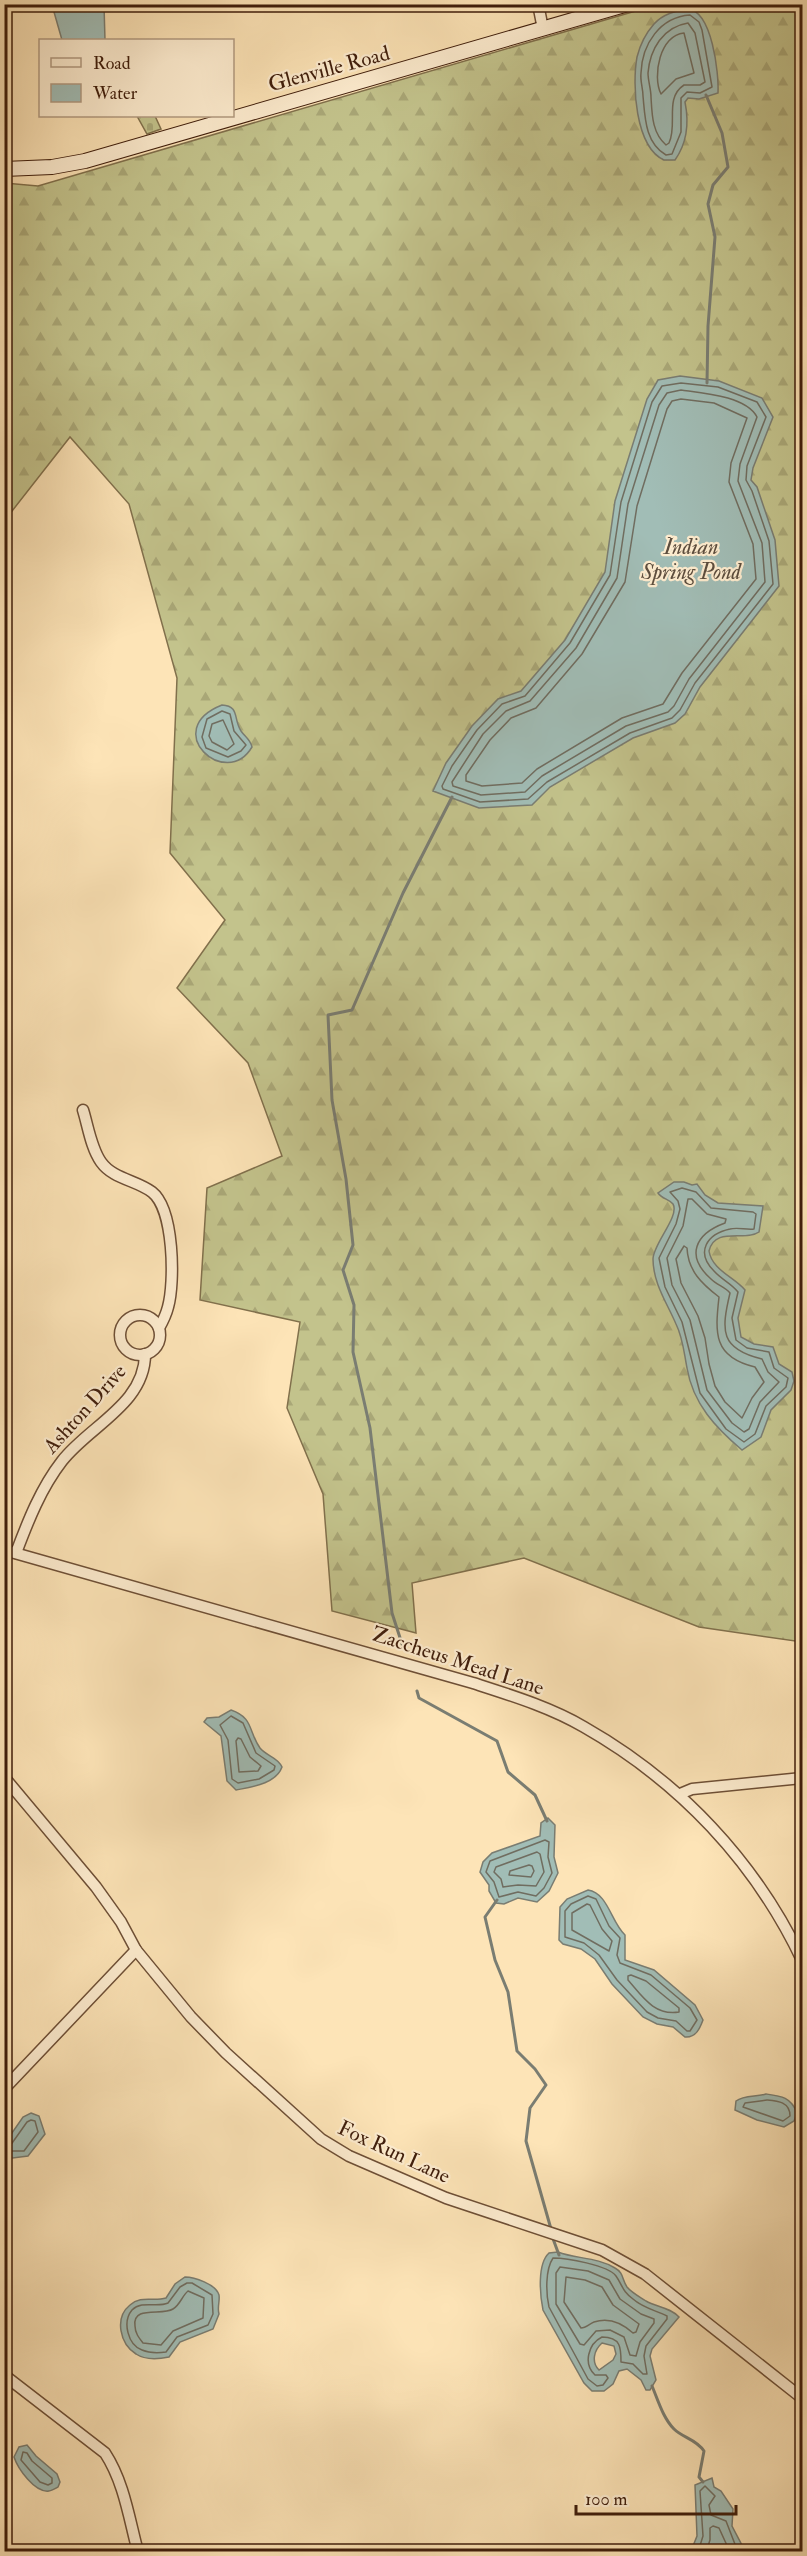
<svg xmlns="http://www.w3.org/2000/svg" width="807" height="2556" viewBox="0 0 807 2556" font-family="'IM FELL Double Pica',serif">
<style>
.forest{fill:url(#forest-firs);stroke:#81704c;stroke-width:1.5}
.cemetery{fill:url(#cemetery-stones);stroke:#81704c;stroke-width:1.5}
.water{fill:#a1bdb6;stroke:#7a7d72;stroke-width:1.5;fill-rule:evenodd}
.lines{fill:none;stroke-linecap:round;stroke-linejoin:round}
.shore{stroke:#706d60;stroke-width:1.5}
.stream{stroke:#7a7d72;stroke-width:3}
.street-casing{stroke:#6e4f36;stroke-width:13}
.secondary-casing{stroke:#3f1d0b;stroke-width:16}
.street{stroke:#feedd0;stroke-width:10}
.secondary{stroke:#feedd0;stroke-width:14}
.labels{text-anchor:middle;dominant-baseline:central;stroke-width:4.5;stroke-linejoin:round;paint-order:stroke}
.street-label{font-size:21px;fill:#3f1d0b;stroke:#feedd0}
.water-label{font-size:22px;font-style:italic;fill:#5c4d3e;stroke:#feedd0}
</style>
<defs>
<pattern id="forest-firs" width="22" height="20" patternUnits="userSpaceOnUse" patternTransform="scale(1.5)"><rect width="22" height="20" fill="#c3c38c"/><path d="M5 1l3.5 6h-7zM16 11l3.5 6h-7z" fill="#a9a777"/></pattern>
<pattern id="cemetery-stones" width="16" height="16" patternUnits="userSpaceOnUse" patternTransform="scale(1.5)"><rect width="16" height="16" fill="#c3c38c"/><path d="M2 7V4a2 2 0 0 1 4 0v3zM10 15v-3a2 2 0 0 1 4 0v3z" fill="#a9a777"/></pattern>
</defs>
<rect width="100%" height="100%" fill="#fde4b7"/>
<filter id="stains"><feTurbulence type="fractalNoise" baseFrequency=".00333" numOctaves="4"/><feColorMatrix values="0 0 0 0 .2 0 0 0 0 .09 0 0 0 0 .02 0 0 0 .5 -.17"/></filter>
<radialGradient id="worn" r=".72"><stop offset=".6" stop-color="#630" stop-opacity="0"/><stop offset="1" stop-color="#630" stop-opacity=".3"/></radialGradient>
<path class="forest" d="M656,5h146v1637l-103,-15 -175,-69 -112,25 4,50 -84,-22 -9,-117 -36,-86 13,-86 -100,-22 7,-112 75,-32 -34,-93 -71,-75 48,-68 -55,-67 7,-175 -48,-174 -59,-67 -65,83v-337l33,3z"/>
<path class="cemetery" d="M137,116h18l6,13 -14,5z"/>
<g class="water">
<path d="M52,5h52l1,35h-43z"/>
<path d="M688,9c24,2 31,64 30,84l-19,6 -11,-1 -3,4c4,20 2,41 -10,58h-11c-29,-13 -32,-76 -27,-103 3,-12 9,-24 17,-33 9,-10 21,-13 34,-15z"/>
<path d="M680,376l39,5 43,17 11,19 -20,51 -2,12 6,7 18,53 4,46 -79,101 -15,27 -10,9 -42,15 -83,49 -18,18 -53,3 -46,-17 13,-28 26,-37 26,-27 23,-8 44,-51 40,-68 10,-71 32,-102 11,-19z"/>
<path d="M222,705c18,1 11,14 19,26 4,6 9,8 11,16 -26,44 -93,-17 -30,-42z"/>
<path d="M674,1182h10l8,3 5,-1 8,11 13,8 45,3 -4,26c-14,10 -44,-6 -50,19 3,19 25,26 36,39l-7,28 3,19 13,7 19,3 6,17 13,8 2,9 -3,9 -20,20 -10,27 -19,13c-26,-22 -49,-46 -55,-82 -3,-15 -4,-30 -11,-44 -9,-21 -23,-41 -23,-65 0,-15 27,-43 20,-55 -4,-5 -11,-5 -15,-11z"/>
<path d="M231,1710c23,8 17,21 29,38 6,8 18,9 22,19 -6,17 -31,20 -46,23l-9,-9 -6,-45 -17,-14 3,-4 12,-1z"/>
<path d="M548,1818l7,7 -1,32 4,16 -9,18 -12,11 -19,-4 -14,6 -8,-1 -7,-12v-6l-9,-13 3,-10 9,-9 48,-17 1,-13z"/>
<path d="M588,1890c20,3 23,32 37,45v25l29,10 41,35 8,15c-3,8 -7,18 -18,17l-12,-10 -16,-3 -14,-7 -31,-33 -17,-25 -14,-10 -18,-5 -4,-4 1,-33 7,-8z"/>
<path d="M766,2094c15,2 25,3 31,19l-3,8 -10,6 -27,-7 -22,-10 1,-9c8,-6 20,-4 30,-7z"/>
<path d="M31,2113l8,3 6,18 -17,22 -23,3v-16l18,-26z"/>
<path d="M558,2252c18,7 39,5 57,16 9,5 7,12 12,19 5,6 13,10 19,14 10,6 24,6 33,16l-27,32 -2,7 6,24 -6,10h-4l-5,-10 -14,-11 -8,2 -6,13 -9,7h-12l-8,-8 -41,-73c-3,-15 -6,-46 6,-57zM602,2343l12,3 2,8 -3,6 -14,10c-8,-8 -5,-20 3,-27z"/>
<path d="M185,2277c9,0 31,7 34,18 1,7 -2,12 0,19l-6,15 -33,13 -11,15c-10,2 -24,3 -33,-3 -16,-10 -22,-36 -6,-49 11,-10 23,-3 36,-7l9,-14z"/>
<path d="M27,2445l9,11 21,18 3,8 -2,5c-1,1 -8,4 -9,4 -14,2 -31,-22 -35,-34l5,-10z"/>
<path d="M712,2478l2,9 7,4 12,18 -1,17 13,25h-54l6,-15 -2,-51z"/>
</g>
<g class="lines">
<g class="shore">
<path d="M690,15l9,7 3,8 10,57 -12,6 -13,-1 -6,6v34l-9,22 -6,1c-21,-12 -21,-38 -23,-59 0,-8 -3,-15 -2,-23 1,-29 19,-56 49,-58z"/>
<path d="M688,23l7,10 10,49 -5,3h-16c-20,13 -6,40 -15,58l-3,2c-14,-12 -14,-31 -15,-48 0,-8 -3,-16 -3,-24 2,-24 15,-46 40,-50z"/>
<path d="M684,33l10,40 -18,6 -15,15c-9,-18 -1,-59 23,-61z"/>
<path d="M681,383l37,4 39,15 9,15 -19,49 -1,14 6,11 17,50 4,43 -78,99 -15,27 -8,8 -42,15 -83,49 -19,17 -48,3 -37,-13 -1,-3 10,-20 25,-36 25,-26 23,-8 45,-53 40,-68 11,-73 31,-100 10,-16z"/>
<path d="M681,390c22,3 65,6 76,27l-17,47 -2,17 24,62 3,39 -76,97 -15,27 -6,6 -42,14 -84,50 -17,16 -44,3 -28,-9 -1,-4 31,-48 23,-23 24,-10 46,-53 41,-70 11,-74 31,-99 8,-12z"/>
<path d="M681,399l33,4 33,15 -16,45 -2,19 24,62 3,35 -74,94 -19,31 -41,14 -85,51 -15,14 -40,3 -16,-5v-6l24,-35 21,-22 25,-10 46,-54 43,-72 12,-76 30,-97 5,-8z"/>
<path d="M222,711l8,3 4,17 12,14 -5,6 -13,6 -22,-9 -4,-11 5,-18z"/>
<path d="M223,720l11,24 -7,6 -15,-8 -3,-6 3,-12z"/>
<path d="M682,1188l14,4 15,16 42,4 3,2 -2,15c-8,1 -16,-2 -24,0 -23,5 -35,23 -16,42 8,9 17,12 24,21l-6,26 4,22 11,8 22,4 5,16 14,10 -2,9 -20,19 -11,28 -11,8 -18,-13 -26,-36 -18,-71 -17,-35 -6,-29 17,-34 4,-15 -2,-8 -8,-9z"/>
<path d="M688,1199h4l15,15 19,5 -1,4c-30,11 -40,33 -14,56 6,6 14,8 19,14 -9,38 -10,56 32,66l6,13 11,10 -19,20 -11,27 -5,3 -12,-9 -25,-33 -17,-70 -18,-35 -5,-27 16,-32z"/>
<path d="M684,1246l3,2c1,23 15,36 32,49 -4,36 -6,60 36,70l9,15 -12,16 -10,20 -17,-16 -10,-16 -6,-22 -4,-26 -7,-22 -17,-33 -5,-24z"/>
<path d="M231,1716l12,7 13,30 19,13 -1,4 -15,9 -21,4 -6,-4 -4,-39 -8,-15z"/>
<path d="M238,1738l3,1 9,18 11,9 -3,5 -19,1 -3,-31z"/>
<path d="M545,1840l4,2 -1,15 4,16 -8,15 -8,8 -18,-4 -19,5 -5,-15 -8,-10 4,-11z"/>
<path d="M537,1852l3,2 4,18 -8,14 -18,-1 -15,2 -2,-8 -7,-7 2,-5z"/>
<path d="M529,1865l3,1 2,5 -3,6 -22,-2 1,-4z"/>
<path d="M588,1896l8,3 13,27 11,12 -3,17 3,8 31,12 39,33 7,12 -7,11h-3l-11,-10 -18,-3 -11,-6 -30,-32 -18,-25 -15,-12 -19,-6v-26l6,-7z"/>
<path d="M587,1904l3,1 12,24 10,12 -3,10 -37,-21v-17z"/>
<path d="M631,1975l15,6 33,27v4c-25,4 -37,-16 -51,-32v-4z"/>
<path d="M767,2100c11,1 23,2 23,16l-7,5 -40,-14 2,-4z"/>
<path d="M31,2120l4,1 3,11 -14,19h-13l-1,-5 17,-24z"/>
<path d="M553,2258c13,0 55,7 63,18 7,10 6,15 17,23 10,9 22,11 34,17v3l-21,27 -2,10 3,18h-4l-10,-10 -12,-2c0,-14 0,-25 -19,-25 -14,7 -19,27 -7,38h11l2,3 -5,7 -6,1 -9,-7 -39,-72c-3,-13 -4,-37 4,-49z"/>
<path d="M560,2267l28,4 21,9 11,19 21,15 13,5v4l-14,19 -4,14 -6,-1 -6,-18 -14,-7 -14,1 -12,14 -4,-1 -24,-40v-31z"/>
<path d="M566,2277l19,3 17,7 11,18 26,19 -3,8 -3,1c-11,-10 -24,-16 -39,-11 -5,2 -8,6 -13,6l-17,-26z"/>
<path d="M187,2283h5l20,12 1,19 -5,11 -31,12 -11,15c-7,1 -17,1 -24,-2 -14,-5 -20,-28 -10,-40 10,-10 25,-2 36,-7l12,-16z"/>
<path d="M188,2291l16,7 -1,20 -30,13 -12,14 -18,-2c-4,-5 -8,-10 -8,-17 -3,-21 27,-10 38,-17 7,-4 9,-13 15,-18z"/>
<path d="M23,2452l4,1 5,8 20,17v5l-4,2 -8,-3 -19,-22z"/>
<path d="M698,2552l5,-16 -3,-45 5,-5 10,10 -6,9 2,10 15,6 12,31"/>
<path d="M706,2552l4,-12v-12l3,-2 6,2 11,24"/>
</g>
<g class="stream">
<path d="M706,95l16,38 6,34 -15,18 -5,19 7,33 -7,89 -1,57"/>
<path d="M403,1647l-11,-34 -22,-185 -17,-76 1,-47 -11,-35 10,-25 -7,-66 -14,-79 -4,-85 24,-5 51,-117 49,-96"/>
<path d="M417,1691l2,7 78,43 11,31 27,23 12,26"/>
<path d="M497,1900l-12,17 10,43 13,32 9,59 18,18 11,16 -16,23 -4,33 25,88"/>
<path d="M552,2236l7,19"/>
<path d="M652,2386c6,14 11,32 22,43 9,9 22,10 30,22l-5,26 4,5"/>
</g>
<g class="street-casing">
<g id="street">
<path d="M538,4l5,25"/>
<path d="M83,1110c5,16 8,38 18,52 12,17 35,18 51,30 22,17 23,90 16,115 -2,8 -5,14 -9,21"/>
<circle cx="140" cy="1335" r="20"/>
<path d="M4,1550l469,133c37,12 77,24 111,44 95,54 171,134 218,233"/>
<path d="M16,1553c12,-32 25,-65 46,-92 27,-35 83,-57 83,-107"/>
<path d="M4,1777l92,110 25,35 15,28 55,67 35,36 95,86 28,17 97,42 156,52 43,24 157,124"/>
<path d="M680,1794l12,-5 110,-11"/>
<path d="M4,2089l132,-139"/>
<path d="M4,2375l101,78c19,29 24,65 33,99"/>
</g>
</g>
<g class="secondary-casing">
<path id="secondary" d="M4,169l48,-2 33,-6 543,-157"/>
</g>
<use href="#street" class="street"/>
<use href="#secondary" class="secondary"/>
</g>
<g class="labels">
<g class="street-label">
<text transform="translate(329 69) rotate(-15)">Glenville Road</text>
<text transform="translate(85 1409) rotate(-48)">Ashton Drive</text>
<text transform="translate(458 1661) rotate(18)">Zaccheus Mead Lane</text>
<text transform="translate(394 2152) rotate(25)">Fox Run Lane</text>
</g>
<g class="water-label">
<text x="691" y="547">Indian<tspan x="691" dy="25">Spring Pond</tspan></text>
</g>
</g>
<rect width="807" height="2556" fill="none" stroke="#fde4b7" stroke-width="24"/>
<rect x="6" y="6" width="795" height="2544" fill="none" stroke="#3f1d0b" stroke-width="3"/>
<rect x="12" y="12" width="783" height="2532" fill="none" stroke="#3f1d0b" stroke-width="1.5"/>
<rect x="39" y="39" width="195" height="78" fill="#feedd0" stroke="#b29a81" stroke-width="1.5"/>
<rect x="51" y="58" width="30" height="9" fill="#feedd0" stroke="#b29a81" stroke-width="1.5"/>
<text x="93" y="69" font-size="18" fill="#3f1d0b">Road</text>
<rect x="51" y="84" width="30" height="18" fill="#a1bdb6" stroke="#b29a81" stroke-width="1.5"/>
<text x="93" y="99" font-size="18" fill="#3f1d0b">Water</text>
<path d="M576 2505v9h160v-9" fill="none" stroke="#3f1d0b" stroke-width="3"/>
<text x="585" y="2505" font-size="18" fill="#3f1d0b" stroke="#feedd0" stroke-width="4.5" paint-order="stroke">100 m</text>
<rect width="100%" height="100%" filter="url(#stains)"/>
<rect width="100%" height="100%" fill="url(#worn)"/>
</svg>
